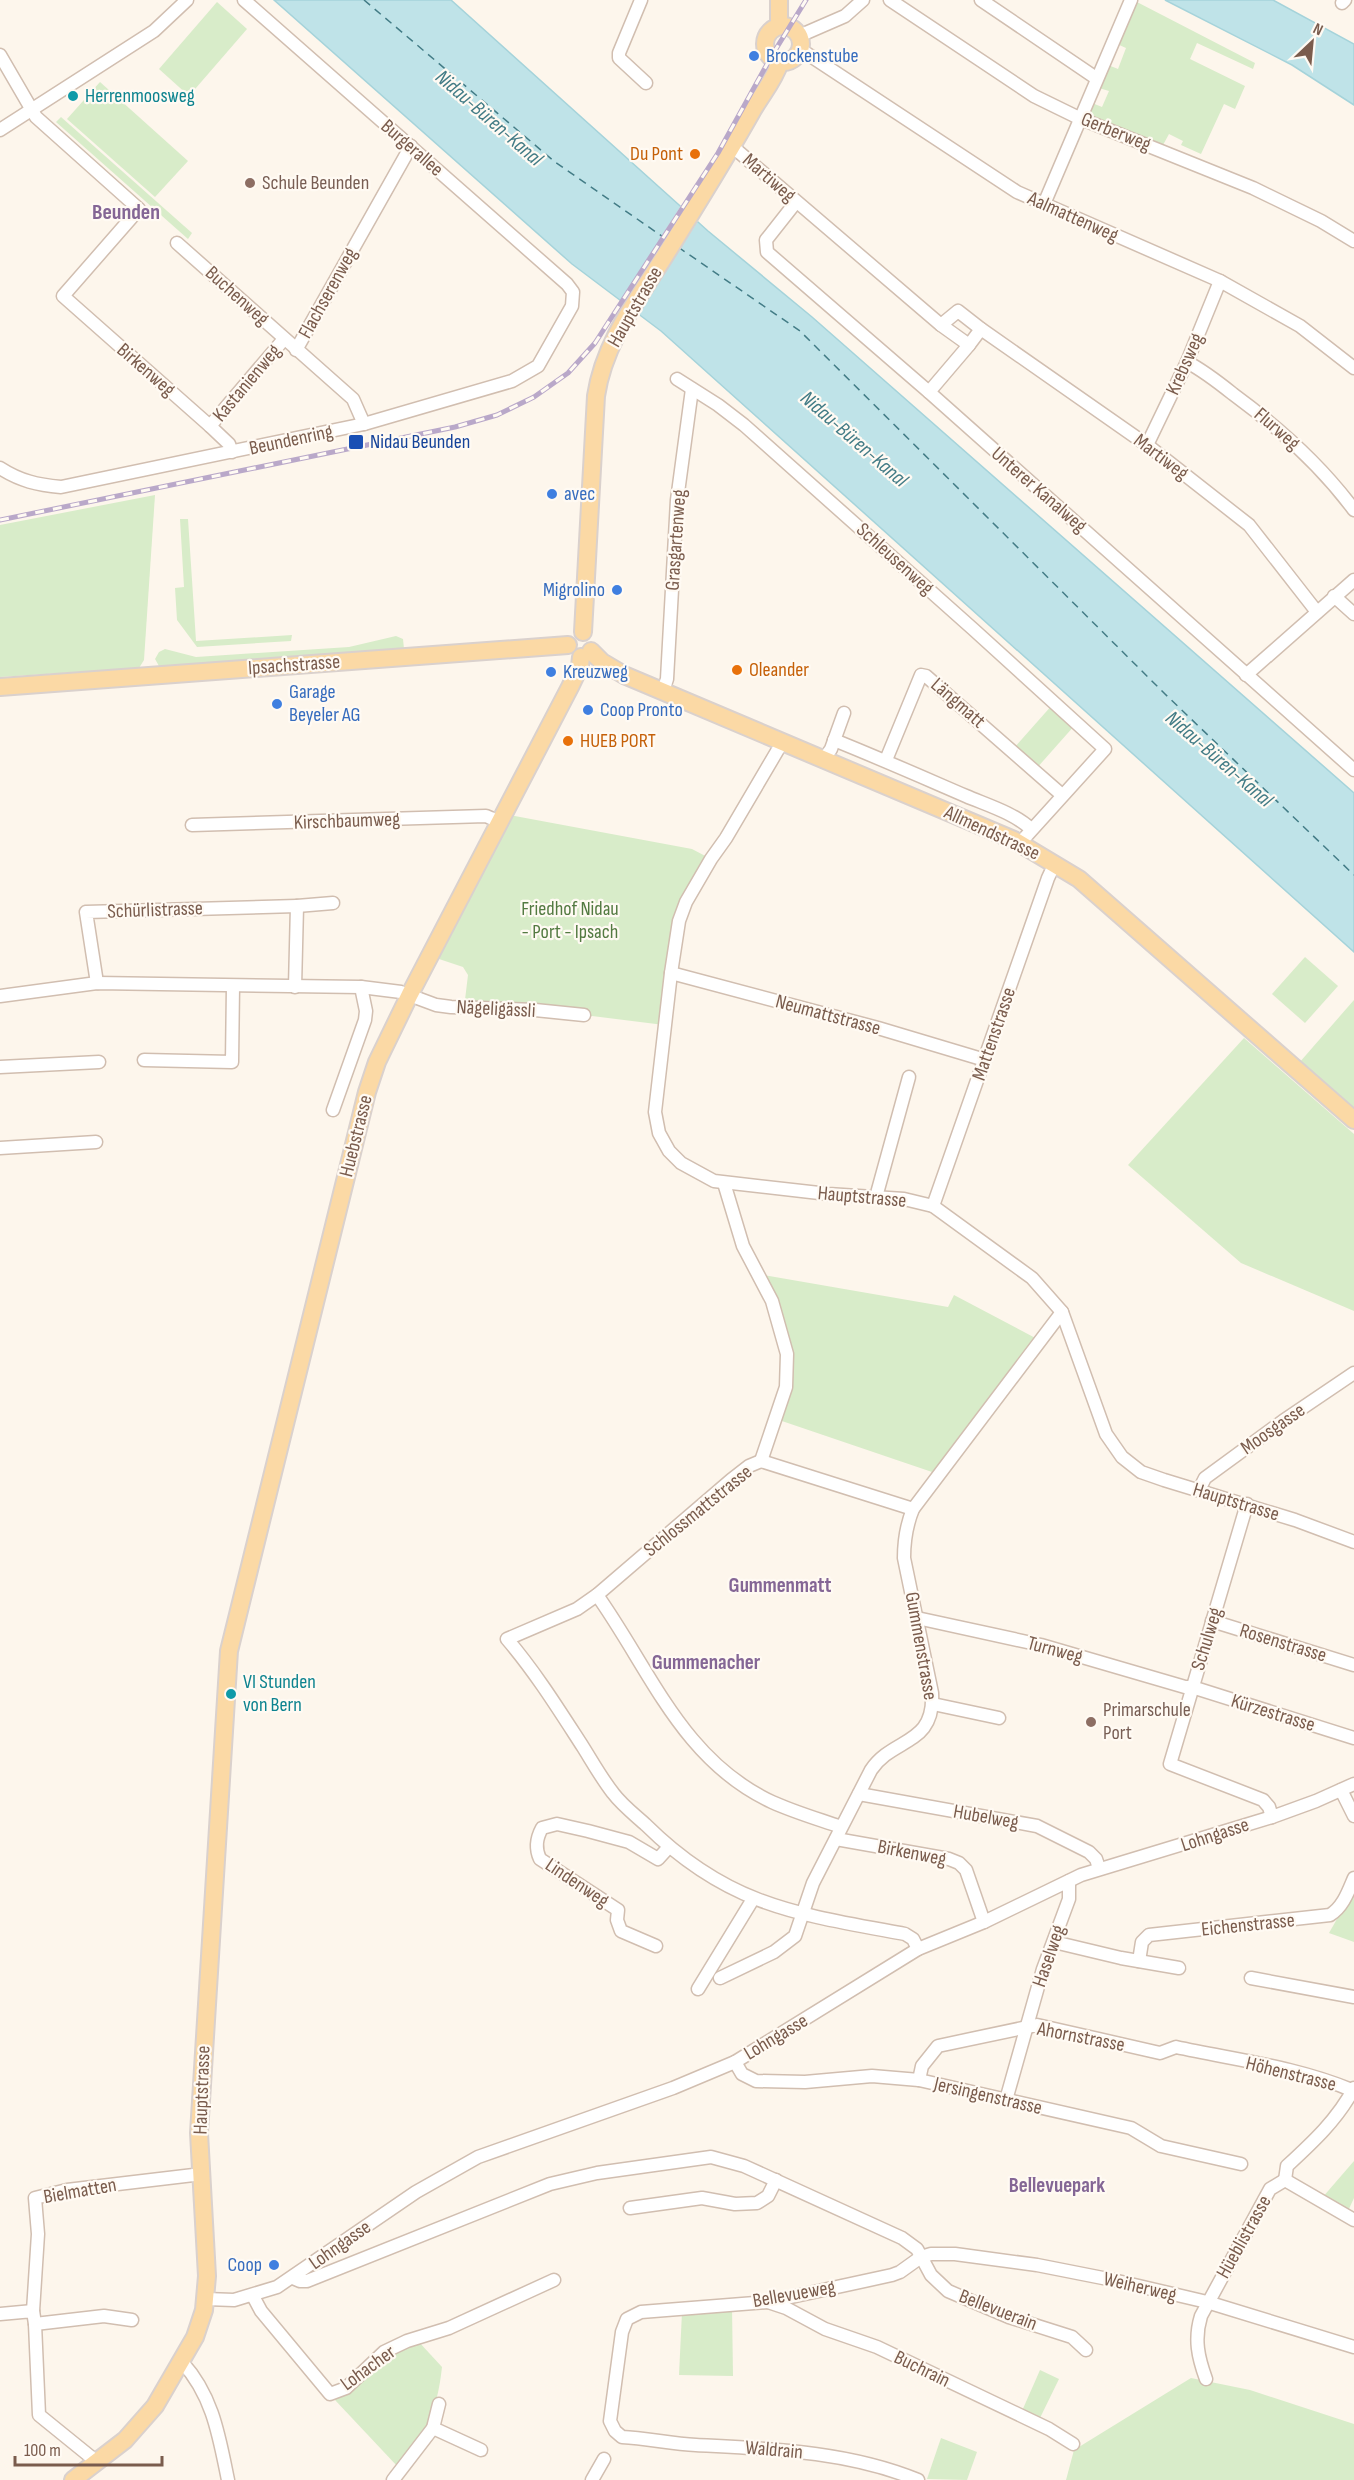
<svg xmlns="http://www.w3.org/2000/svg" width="1354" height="2480" viewBox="0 0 1354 2480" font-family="'Sofia Sans Condensed',sans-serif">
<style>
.green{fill:#d8ecc9}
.water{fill:#bfe3e8;stroke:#a5d3da;stroke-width:1.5}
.pier{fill:#fdf6ec}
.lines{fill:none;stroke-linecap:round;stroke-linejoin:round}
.ferry{stroke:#437c86;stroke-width:1.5;stroke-dasharray:8 6;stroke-linecap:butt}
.minor-casing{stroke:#d1beb0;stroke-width:15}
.major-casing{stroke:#dad1cd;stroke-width:20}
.minor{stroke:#fff;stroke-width:12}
.major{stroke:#fbd9a5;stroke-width:16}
.rail-casing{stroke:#b9a8c9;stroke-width:5}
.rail{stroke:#fffaf3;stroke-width:3;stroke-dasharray:9;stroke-linecap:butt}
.shop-dot{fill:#3f7fe0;stroke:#fffaf3;stroke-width:2}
.culture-dot{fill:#0f9aa8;stroke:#fffaf3;stroke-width:2}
.food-dot{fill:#e8710a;stroke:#fffaf3;stroke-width:2}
.education-dot{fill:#8d6e63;stroke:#fffaf3;stroke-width:2}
.transit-dot{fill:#1a4fb4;stroke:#fffaf3;stroke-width:2}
.labels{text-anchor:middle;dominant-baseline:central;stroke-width:4.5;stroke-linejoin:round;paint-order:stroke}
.shop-label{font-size:20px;fill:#366cbe;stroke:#fffaf3;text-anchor:start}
.culture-label{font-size:20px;fill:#0d838f;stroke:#fffaf3;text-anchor:start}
.street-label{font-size:20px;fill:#7a5c4d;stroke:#fffaf3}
.food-label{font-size:20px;fill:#c56008;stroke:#fffaf3;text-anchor:start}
.education-label{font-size:20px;fill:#785e54;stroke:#fffaf3;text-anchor:start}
.transit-label{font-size:20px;fill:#164399;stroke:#fffaf3;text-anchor:start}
.park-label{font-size:20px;fill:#537a41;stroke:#fffaf3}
.water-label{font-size:21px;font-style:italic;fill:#437c86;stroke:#fffaf3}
.neighbourhood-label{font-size:21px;font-weight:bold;fill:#846695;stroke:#fffaf3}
.quarter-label{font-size:22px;font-weight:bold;fill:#846695;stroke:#fffaf3}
</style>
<rect width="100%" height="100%" fill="#fdf6ec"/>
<g class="green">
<path d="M1135,1l120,62 -2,6 -56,-26 -7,16 55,27 -10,23 -11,-5 -23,50 -20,-9 2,-4 -14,-7 -6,11 -70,-28 -4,-7 3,-7 10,4 7,-16 -10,-3 9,-23 10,4 8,-21 -9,-4z"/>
<path d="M217,2l30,27 -58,67 -30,-27z"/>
<path d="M100,82l88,79 -33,36 -88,-78z"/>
<path d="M61,117l131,116 -4,6 -132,-117z"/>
<path d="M155,495l-11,165 -5,8 -139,9v-152z"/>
<path d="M180,519h8l8,122 96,-6 -1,6 -94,6 -20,-27 -2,-32 9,-1z"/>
<path d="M396,636l7,3 1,10 -96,10 -142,9 -7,-2 -4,-7 4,-7 6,-3 31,8 153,-10z"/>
<path d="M1053,704l22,21 -39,44 -22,-21z"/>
<path d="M504,814l188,35 19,10 -25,43 -22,123 -80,-10 -120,-7 4,-33 -5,-8 -27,-9z"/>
<path d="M1305,957l33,29 -33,37 -33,-29z"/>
<path d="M1354,1000v112l-55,-49z"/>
<path d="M1244,1038l110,96v177l-113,-48 -113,-98z"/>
<path d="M758,1274l190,33 6,-12 87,46 -128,168 19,-37 -156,-53 11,-65z"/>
<path d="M1354,1889v53l-25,-9z"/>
<path d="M1354,2161v37l-6,13 -26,-13z"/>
<path d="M732,2307l1,69 -54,-1 3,-63z"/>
<path d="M418,2341l24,26c-5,46 -16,64 -44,100l-63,-67 58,-50z"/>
<path d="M1040,2370l19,9 -20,41 -17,-9z"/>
<path d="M1191,2378l59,12 104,34v56h-288l8,-30z"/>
<path d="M941,2438l36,14 -10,28 -40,-1z"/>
</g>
<g class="water">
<path d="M274,0h177l257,231 104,86 542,476v159l-693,-621 -89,-67z"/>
<path d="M1165,0h108l81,44v61l-62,-40z"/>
</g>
<path class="pier" d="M682,204l17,15 -62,98 -17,-14z"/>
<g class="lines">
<g class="ferry">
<path d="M364,0l191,162 111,77"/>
<path d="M678,247l122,84 365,363 189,181"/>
</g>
<g class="minor-casing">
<g id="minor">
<path d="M641,0l-22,53v5l27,25"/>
<path d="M890,0l144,96 45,22 174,70 68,33 33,20"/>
<path d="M981,0l115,78"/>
<path d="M1342,3l3,-3"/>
<path d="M799,36l46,-20 18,-16"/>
<path d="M800,49l217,143 203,89 80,45 54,42"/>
<path d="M0,55l36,62 103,92 -76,87 147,130 19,18 3,8"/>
<path d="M0,130l154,-99 33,-31"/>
<path d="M733,147l208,178 28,20 12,-16"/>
<path d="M796,202l-30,38 1,12 162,140 425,378"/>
<path d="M1044,204l87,-204"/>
<path d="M177,243l176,156 11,25"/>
<path d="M941,325l17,-14 23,18 166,116 102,80 68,87"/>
<path d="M296,350l115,-204"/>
<path d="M1187,362c17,9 31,20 46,32 45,33 87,70 121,116"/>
<path d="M677,379l41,26 26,20 229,204 132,120 -85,94"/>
<path d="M929,392l40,-47"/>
<path d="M210,426l74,-87"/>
<path d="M1147,445l40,-83 33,-81"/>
<path d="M0,468c20,13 38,17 61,19l303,-63 148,-43 26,-15 34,-60 1,-14 -6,-8 -323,-284"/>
<path d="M1334,596l20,18"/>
<path d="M1246,675l108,-95"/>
<path d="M663,691l4,-12 10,-179 15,-111"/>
<path d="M834,740c45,18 88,37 132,56 21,9 48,17 65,33"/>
<path d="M783,741l-57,97 -15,21 -25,43 -7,19 -8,52 -16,139 4,21 10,18 12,12 33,18 114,13 76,5 29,7 99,72 30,34 44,122 16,23 19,15 23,8 131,40 59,22"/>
<path d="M824,759l7,-10 13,-36"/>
<path d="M886,760l35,-85 5,1 136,119"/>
<path d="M192,825l294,-9 14,6"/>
<path d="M297,906l36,-3"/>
<path d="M671,973l207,55 107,32"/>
<path d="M97,983l-11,-71 211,-6 -2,81"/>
<path d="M0,996l97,-13 264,4 40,5 35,13 15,2 84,3 49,5"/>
<path d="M144,1060l88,2 1,-76"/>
<path d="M0,1067l99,-5"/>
<path d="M333,1110l32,-90 1,-9 -5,-24"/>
<path d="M0,1148l96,-6"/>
<path d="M724,1183l19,63 29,55 15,53 -1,33 -25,74"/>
<path d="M876,1197l33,-120"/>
<path d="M933,1206l115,-328 7,-15"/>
<path d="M761,1461l-12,5 -18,14 -134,115 -20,14 -70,30c29,34 52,71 76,108 10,16 19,32 30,46 9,12 22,22 33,32 82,81 151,89 259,109l8,5 5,10"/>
<path d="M761,1461l152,48"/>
<path d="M1199,1490l6,-12 78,-57 71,-48"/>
<path d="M1247,1504l-77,260 93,36 6,7 3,10"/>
<path d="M597,1595c54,76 85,165 175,207 22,10 46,17 69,25"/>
<path d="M917,1618l124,27 144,42h7l162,51"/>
<path d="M1212,1621l142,44"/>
<path d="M933,1704l66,14"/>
<path d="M1341,1790l13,26"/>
<path d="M859,1794l178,32 52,26 7,7 3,9"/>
<path d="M836,1839l113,20 10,4 7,7 18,52"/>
<path d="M1054,1942l67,16 58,10"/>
<path d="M656,1946l-35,-15 -4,-11 1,-10 -78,-51c-5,-11 -4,-20 2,-31l15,-4 31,7 41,11 29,17 10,-11"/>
<path d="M1139,1961l3,-19 7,-7 181,-20c13,-8 18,-23 24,-37"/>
<path d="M720,1978l54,-26 21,-16 18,-53 58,-113c22,-33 64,-24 61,-77l-28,-135c0,-18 2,-32 9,-49l149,-197"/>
<path d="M1251,1978l103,19"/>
<path d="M698,1989l55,-90"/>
<path d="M735,2062l7,12 14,7 49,1 67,-6 47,4 212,48 30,18 80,18"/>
<path d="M919,2080l3,-14 16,-20 99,-21 123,28 16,-6c60,13 122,20 178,44"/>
<path d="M1006,2100l37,-131 26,-70v-18"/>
<path d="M1285,2180l2,-14c25,-23 51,-47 67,-78"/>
<path d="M1285,2180l69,40"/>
<path d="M630,2208l72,-10 33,6 22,-1 11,-7 8,-16"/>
<path d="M293,2278l7,3h7l243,-97 47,-11 114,-16 33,9 158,72 15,11 14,26 17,16 61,26 63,20 14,13"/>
<path d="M253,2296l8,15 69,83 16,-6 38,-36 23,-11 42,-13 105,-48"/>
<path d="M206,2299l28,1 43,-13 139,-95 62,-35 195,-69 62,-26 183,-113 66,-27 97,-47 191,-58 44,-16 38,-17"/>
<path d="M768,2302l18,6 39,21 52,18 172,82 24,15"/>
<path d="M33,2311l5,-77 -3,-36 32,-8 135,-16"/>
<path d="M0,2314l33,-3 2,13 69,-8 28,4"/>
<path d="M35,2324l4,91 58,47"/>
<path d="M182,2362c31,34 37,74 46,118"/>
<path d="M1206,2379c-8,-22 -12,-40 -5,-63l69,-127 15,-9"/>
<path d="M433,2428l48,22"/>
<path d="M393,2480l40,-52 6,-24"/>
<path d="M592,2480l12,-21"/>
<path d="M918,2480c-71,-29 -147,-31 -222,-35 -25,-1 -49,-7 -74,-8l-7,-6 -5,-10 12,-89 5,-13 14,-7 127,-10 124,-27 8,-3 21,-15 10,-3h24l82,11 76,15 94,22 147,45"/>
</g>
</g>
<g class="major-casing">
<g id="major">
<path d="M779,0v26"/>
<circle cx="783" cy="44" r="18"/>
<path d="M583,632l13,-236c8,-54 42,-97 70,-142 29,-47 58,-93 85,-141 10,-18 23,-32 29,-51"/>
<path d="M591,651l11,11 22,13 390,165 65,39 275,241"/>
<path d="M0,687l568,-42"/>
<path d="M73,2480l52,-40 30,-34 40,-69 9,-27 3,-34 -8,-143 30,-482 138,-559 10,-30 33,-68 160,-307 10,-21 1,-9"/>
</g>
</g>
<use href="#minor" class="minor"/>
<use href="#major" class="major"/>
<g class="rail-casing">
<path id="rail" d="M0,520l455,-93 42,-12 37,-18 34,-24 27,-30 123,-190 53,-96 35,-57"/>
</g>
<use href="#rail" class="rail"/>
</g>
<g class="shop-dot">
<circle cx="754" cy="56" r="6"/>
<circle cx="552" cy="494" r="6"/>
<circle cx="617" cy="590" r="6"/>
<circle cx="551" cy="672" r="6"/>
<circle cx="277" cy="704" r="6"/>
<circle cx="588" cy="710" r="6"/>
<circle cx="274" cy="2265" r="6"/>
</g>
<g class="culture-dot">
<circle cx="73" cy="96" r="6"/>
<circle cx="231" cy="1694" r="6"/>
</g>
<g class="food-dot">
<circle cx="695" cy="154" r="6"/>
<circle cx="737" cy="670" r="6"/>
<circle cx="568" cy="741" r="6"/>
</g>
<g class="education-dot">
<circle cx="250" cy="183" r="6"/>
<circle cx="1091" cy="1722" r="6"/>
</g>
<rect class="transit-dot" x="348" y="434" width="16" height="16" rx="3"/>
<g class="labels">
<g class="shop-label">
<text x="766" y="56">Brockenstube</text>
<text x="564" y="494">avec</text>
<text x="605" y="590" text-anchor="end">Migrolino</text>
<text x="563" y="672">Kreuzweg</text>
<text x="289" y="692">Garage<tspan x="289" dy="23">Beyeler AG</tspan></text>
<text x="600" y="710">Coop Pronto</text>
<text x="262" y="2265" text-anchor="end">Coop</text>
</g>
<g class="culture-label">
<text x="85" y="96">Herrenmoosweg</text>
<text x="243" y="1682">VI Stunden<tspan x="243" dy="23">von Bern</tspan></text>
</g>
<g class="street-label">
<text transform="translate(1116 132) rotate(22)">Gerberweg</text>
<text transform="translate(412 148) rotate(41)">Burgerallee</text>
<text transform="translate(769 178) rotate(41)">Martiweg</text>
<text transform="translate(1073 217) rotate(24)">Aalmattenweg</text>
<text transform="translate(328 293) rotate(-61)">Flachserenweg</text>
<text transform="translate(237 296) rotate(42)">Buchenweg</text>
<text transform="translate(635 307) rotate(-60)">Hauptstrasse</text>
<text transform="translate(1185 364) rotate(-66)">Krebsweg</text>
<text transform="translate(146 370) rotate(41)">Birkenweg</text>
<text transform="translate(247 383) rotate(-50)">Kastanienweg</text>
<text transform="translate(1277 429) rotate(41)">Flurweg</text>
<text transform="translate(291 440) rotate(-12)">Beundenring</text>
<text transform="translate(1161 457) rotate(37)">Martiweg</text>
<text transform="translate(1039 490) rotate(41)">Unterer Kanalweg</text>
<text transform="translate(676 540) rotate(-86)">Grasgartenweg</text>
<text transform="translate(895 559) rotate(42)">Schleusenweg</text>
<text transform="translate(294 665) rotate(-4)">Ipsachstrasse</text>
<text transform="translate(958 703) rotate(41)">Längmatt</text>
<text transform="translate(347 821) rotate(-2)">Kirschbaumweg</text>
<text transform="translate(992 833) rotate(25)">Allmendstrasse</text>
<text transform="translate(155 910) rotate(-2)">Schürlistrasse</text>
<text transform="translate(496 1009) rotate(3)">Nägeligässli</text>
<text transform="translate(828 1015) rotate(15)">Neumattstrasse</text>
<text transform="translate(994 1034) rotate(-71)">Mattenstrasse</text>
<text transform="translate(356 1136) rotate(-76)">Huebstrasse</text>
<text transform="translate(862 1197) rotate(5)">Hauptstrasse</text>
<text transform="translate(1273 1429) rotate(-35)">Moosgasse</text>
<text transform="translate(1236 1502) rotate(17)">Hauptstrasse</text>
<text transform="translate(698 1511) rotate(-39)">Schlossmattstrasse</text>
<text transform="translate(1207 1639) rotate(-73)">Schulweg</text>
<text transform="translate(1283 1643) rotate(17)">Rosenstrasse</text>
<text transform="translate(921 1646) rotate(80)">Gummenstrasse</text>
<text transform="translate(1055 1650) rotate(15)">Turnweg</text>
<text transform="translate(1273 1713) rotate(17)">Kürzestrasse</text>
<text transform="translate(986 1817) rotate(10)">Hubelweg</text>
<text transform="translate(1215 1835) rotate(-18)">Lohngasse</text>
<text transform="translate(912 1853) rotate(11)">Birkenweg</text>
<text transform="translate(577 1883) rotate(34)">Lindenweg</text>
<text transform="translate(1248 1925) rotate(-6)">Eichenstrasse</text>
<text transform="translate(1049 1956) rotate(-71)">Haselweg</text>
<text transform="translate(776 2037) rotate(-31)">Lohngasse</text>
<text transform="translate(1081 2037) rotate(11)">Ahornstrasse</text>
<text transform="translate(1291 2074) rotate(14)">Höhenstrasse</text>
<text transform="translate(202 2090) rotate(-88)">Hauptstrasse</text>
<text transform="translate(988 2096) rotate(13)">Jersingenstrasse</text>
<text transform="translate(80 2191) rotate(-10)">Bielmatten</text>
<text transform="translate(1244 2237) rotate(-61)">Hüeblistrasse</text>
<text transform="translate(340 2245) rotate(-35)">Lohngasse</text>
<text transform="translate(1140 2287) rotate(13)">Weiherweg</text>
<text transform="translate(794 2294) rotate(-10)">Bellevueweg</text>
<text transform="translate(998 2310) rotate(21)">Bellevuerain</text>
<text transform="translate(368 2368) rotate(-36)">Lohacher</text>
<text transform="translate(922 2369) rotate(26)">Buchrain</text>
<text transform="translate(774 2450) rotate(5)">Waldrain</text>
</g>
<g class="food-label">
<text x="683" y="154" text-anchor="end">Du Pont</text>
<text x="749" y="670">Oleander</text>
<text x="580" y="741">HUEB PORT</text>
</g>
<g class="education-label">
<text x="262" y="183">Schule Beunden</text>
<text x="1103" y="1710">Primarschule<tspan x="1103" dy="23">Port</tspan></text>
</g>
<g class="transit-label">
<text x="370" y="442">Nidau Beunden</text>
</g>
<g class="park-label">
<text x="570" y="909">Friedhof Nidau<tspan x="570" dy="23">- Port - Ipsach</tspan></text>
</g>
<g class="water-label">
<text transform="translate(489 118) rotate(41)">Nidau-Büren-Kanal</text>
<text transform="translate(854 439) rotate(41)">Nidau-Büren-Kanal</text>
<text transform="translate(1219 759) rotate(41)">Nidau-Büren-Kanal</text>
</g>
<g class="neighbourhood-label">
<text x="780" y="1585">Gummenmatt</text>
<text x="706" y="1662">Gummenacher</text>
<text x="1057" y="2185">Bellevuepark</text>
</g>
<g class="quarter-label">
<text x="126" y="212">Beunden</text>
</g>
</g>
<g transform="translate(1312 42) rotate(26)" stroke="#fffaf3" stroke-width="4.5" paint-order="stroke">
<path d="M0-4.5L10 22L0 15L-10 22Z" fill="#7a5c4d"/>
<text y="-9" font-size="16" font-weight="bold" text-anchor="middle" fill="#7a5c4d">N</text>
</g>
<path d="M15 2456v9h147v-9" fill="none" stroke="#7a5c4d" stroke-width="3"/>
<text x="24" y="2456" font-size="18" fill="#7a5c4d" stroke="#fffaf3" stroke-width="4.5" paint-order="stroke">100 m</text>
</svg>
